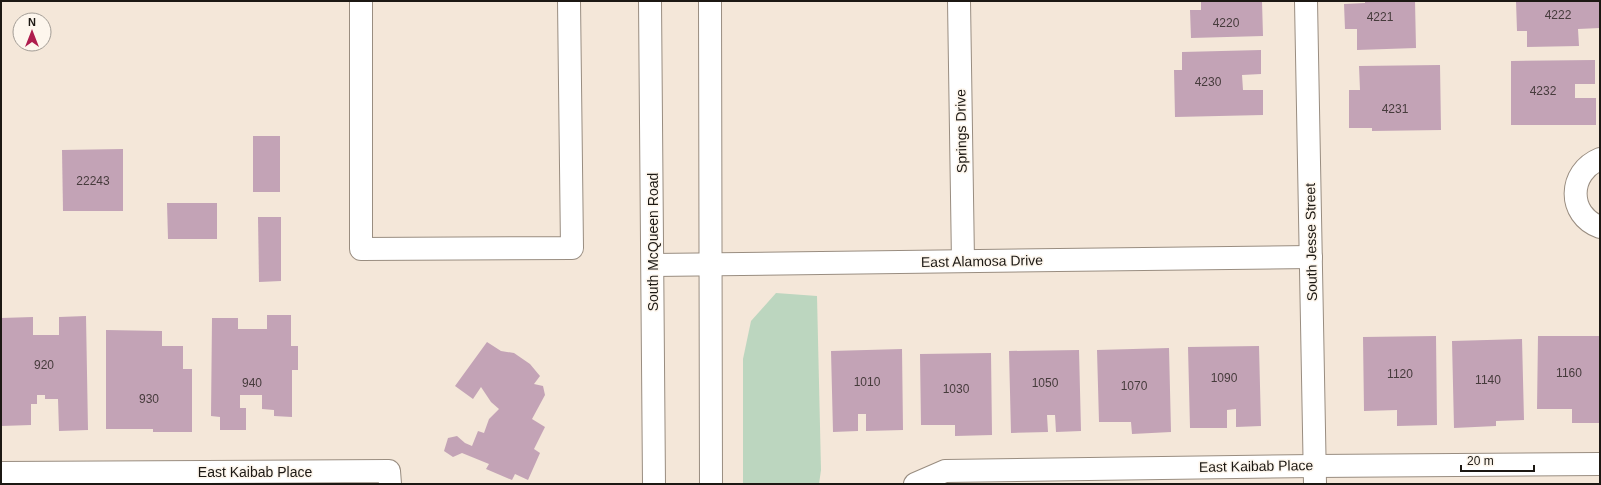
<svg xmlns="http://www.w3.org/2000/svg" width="1601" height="485" viewBox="0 0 1601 485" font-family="Arial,sans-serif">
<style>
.green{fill:#bcd6bf}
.building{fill:#c3a3b6}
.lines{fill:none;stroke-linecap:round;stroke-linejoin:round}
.minor-casing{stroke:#998d80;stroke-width:24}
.major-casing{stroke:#998d80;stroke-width:24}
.minor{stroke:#fff;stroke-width:22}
.major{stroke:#fff;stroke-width:22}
.labels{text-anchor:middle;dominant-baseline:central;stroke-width:3;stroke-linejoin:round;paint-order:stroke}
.number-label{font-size:12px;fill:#463b3c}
.street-label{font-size:14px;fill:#1c1813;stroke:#fdf6ed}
</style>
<rect width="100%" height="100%" fill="#f4e7d9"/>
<path class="green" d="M776,293l41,3 4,174 -2,14h-76v-125l8,-38z"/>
<g class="building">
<path d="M1201,1h61l1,35 -72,2 -1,-28h11z"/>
<path d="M1365,1h50l1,47 -59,2v-21h-12l-1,-25 21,-1z"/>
<path d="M1516,1l83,1 1,26 -22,1 1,17 -52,1v-16h-10z"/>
<path d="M1261,50v24l-19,1 1,15h20v25l-88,2 -1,-47h8v-18z"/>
<path d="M1595,60v24h-20v14h21v27h-85v-64z"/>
<path d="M1440,65l1,65 -69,1v-3h-23v-38h11l-1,-24z"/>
<rect x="253" y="136" width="27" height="56"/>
<path d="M123,149v62h-60l-1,-61z"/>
<path d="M167,203h50v36h-49z"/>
<path d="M258,217h23v64l-22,1z"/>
<path d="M267,315h24v31h7v24h-6v47l-18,-1v-6l-12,-1v-14h-22v13h6v22h-26v-13l-9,-1 1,-98h26v11h29z"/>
<path d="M86,316l2,114 -29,1 -1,-32h-13v-4h-8v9h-6v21l-30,1v-108l32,-1v18h26v-18z"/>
<path d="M106,330l56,1v15h21v23h9v63h-39v-3h-47z"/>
<path d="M1436,336l1,89 -40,1v-16l-33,1 -1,-74z"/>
<path d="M1538,336h62v87h-28v-14h-35z"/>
<path d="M1522,339l2,81 -28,1v5l-42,2 -2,-87z"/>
<path d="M487,342l14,9 13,2 16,11 10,12 -6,8 9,2 2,9 -13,24 13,8 -11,22 6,4 -12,27 -13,-6 -3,6 -26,-11 3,-5 -27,-11 -9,4 -9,-6 4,-13 9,-2 8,7 7,3 6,-15 6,2 5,-14 10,-10 -8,-7 -10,-15 -8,12 -18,-13z"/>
<path d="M1259,346l2,80 -25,1v-18l-9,1v18h-37l-2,-81z"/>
<path d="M1169,348l2,84 -39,2 -1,-12h-32l-2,-72z"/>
<path d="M902,349l1,81 -37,1v-17h-8v17l-25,1 -2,-81z"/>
<path d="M1079,350l2,81 -25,1 -1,-17h-8l1,17 -37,1 -2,-82z"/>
<path d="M991,353l1,82 -37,1v-11h-34l-1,-71z"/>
</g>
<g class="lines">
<g class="minor-casing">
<g id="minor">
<path d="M361,1v248l211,-1 -3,-247"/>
<path d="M959,1l4,260"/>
<path d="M1306,1l9,483"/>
<path d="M1600,159c-32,13 -33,56 0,68"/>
<path d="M653,265l658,-8"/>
<path d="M1,473l388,-2 1,13"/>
<path d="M915,484l30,-13 370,-5 285,-2"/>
</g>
</g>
<g class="major-casing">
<g id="major">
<path d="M650,1l4,483"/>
<path d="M710,1l1,483"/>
</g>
</g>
<use href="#minor" class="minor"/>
<use href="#major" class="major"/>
</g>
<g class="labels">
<g class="number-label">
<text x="1558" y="15">4222</text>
<text x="1380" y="17">4221</text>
<text x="1226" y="23">4220</text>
<text x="1208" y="82">4230</text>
<text x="1543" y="91">4232</text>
<text x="1395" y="109">4231</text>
<text x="93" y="181">22243</text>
<text x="44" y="365">920</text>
<text x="1569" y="373">1160</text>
<text x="1400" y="374">1120</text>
<text x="1224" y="378">1090</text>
<text x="1488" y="380">1140</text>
<text x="867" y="382">1010</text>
<text x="252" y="383">940</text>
<text x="1045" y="383">1050</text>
<text x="1134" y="386">1070</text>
<text x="956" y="389">1030</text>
<text x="149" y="399">930</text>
</g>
<g class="street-label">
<text transform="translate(961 131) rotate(-91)">Springs Drive</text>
<text transform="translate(653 242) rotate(-90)">South McQueen Road</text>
<text transform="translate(1311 242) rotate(-91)">South Jesse Street</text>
<text transform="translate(982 261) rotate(-1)">East Alamosa Drive</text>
<text transform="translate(1256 466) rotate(-1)">East Kaibab Place</text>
<text x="255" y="472">East Kaibab Place</text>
</g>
</g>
<rect width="1601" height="485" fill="none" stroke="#1c1813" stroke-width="4"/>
<g transform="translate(32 32)"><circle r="19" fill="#fdf6ed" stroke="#a39d96"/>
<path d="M0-3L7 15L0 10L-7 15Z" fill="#af1d4e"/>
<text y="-6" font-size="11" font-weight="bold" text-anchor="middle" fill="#1c1813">N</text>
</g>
<path d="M1461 465v6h73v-6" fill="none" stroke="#1c1813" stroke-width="2"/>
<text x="1467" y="465" font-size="12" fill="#1c1813" stroke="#fdf6ed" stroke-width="3" paint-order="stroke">20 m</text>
</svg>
